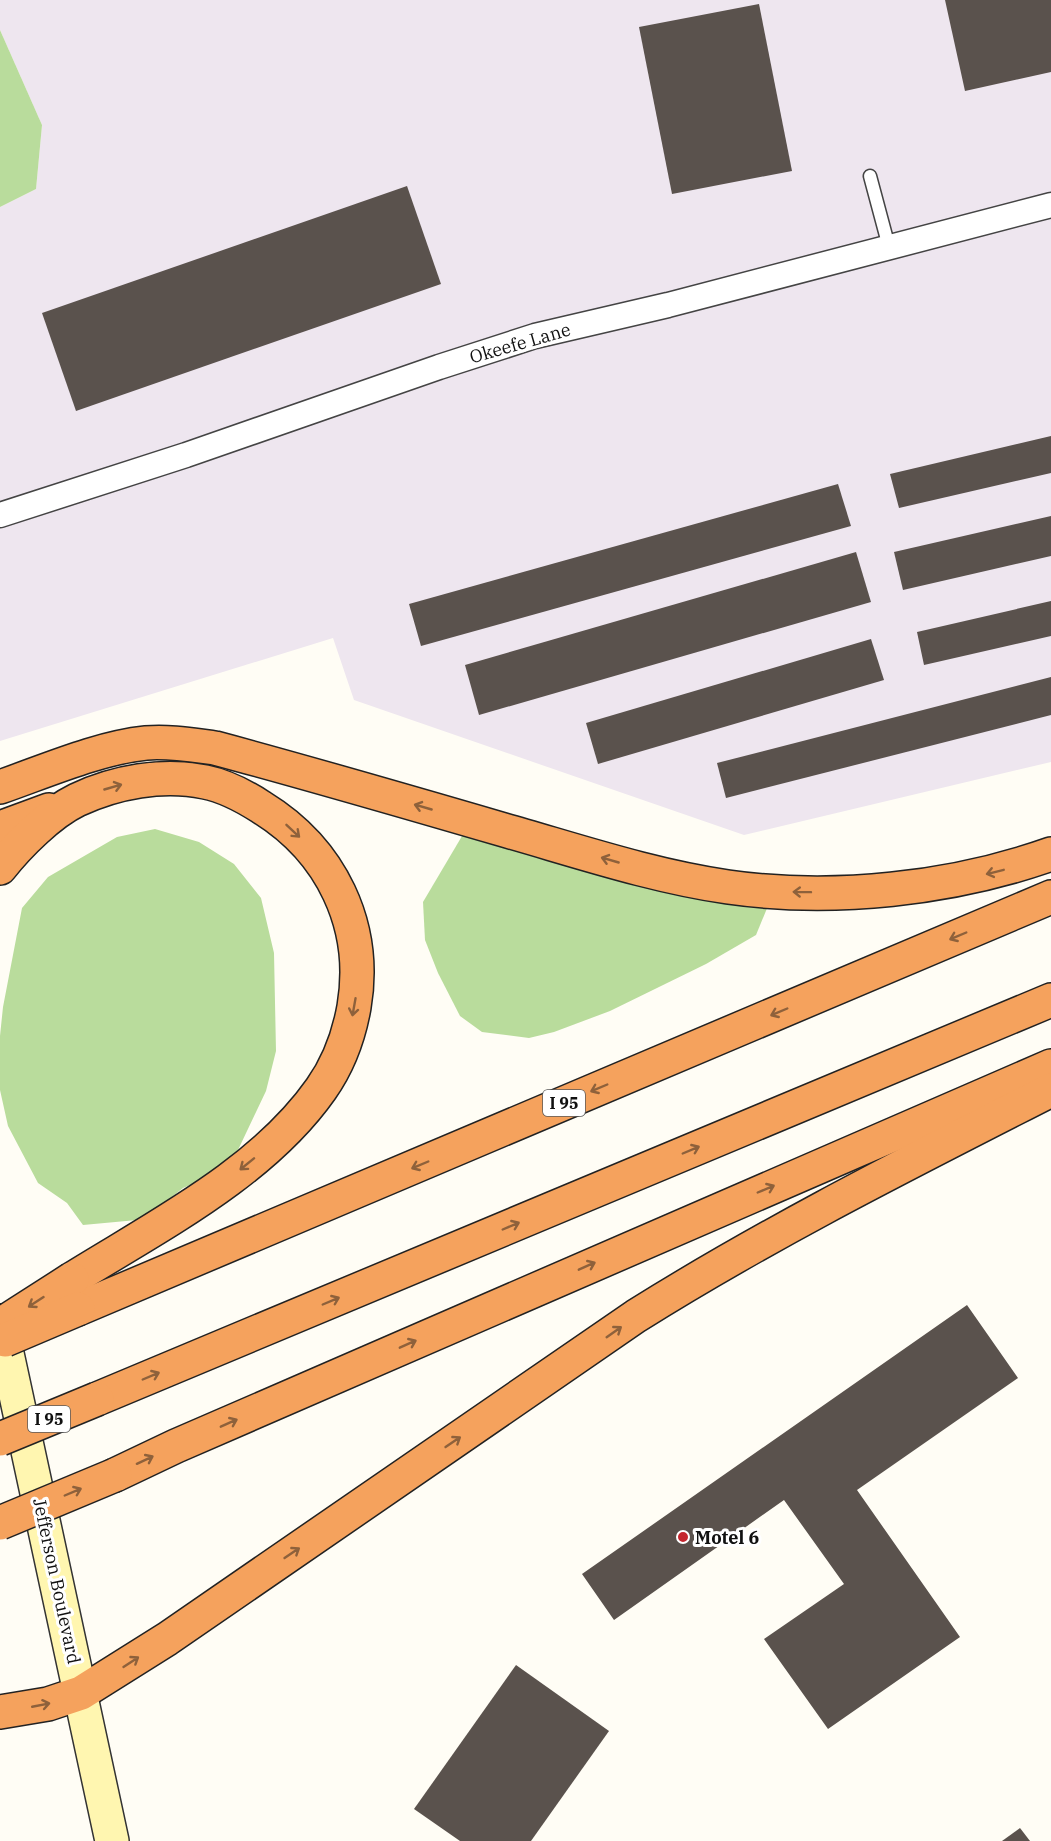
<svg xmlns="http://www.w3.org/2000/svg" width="1051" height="1841" viewBox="0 0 1051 1841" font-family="'IBM Plex Serif',serif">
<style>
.industrial{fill:#eee6ef}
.forest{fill:#b9dc9c}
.building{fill:#5a524d}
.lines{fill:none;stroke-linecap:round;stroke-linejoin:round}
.lane-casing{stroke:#444;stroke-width:15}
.street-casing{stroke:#444;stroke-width:27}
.secondary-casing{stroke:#333;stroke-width:36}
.highway-casing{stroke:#222;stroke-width:36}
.lane{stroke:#fff;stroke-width:12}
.street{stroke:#fff;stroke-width:24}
.secondary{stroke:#fff6b0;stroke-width:33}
.highway{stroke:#f5a25d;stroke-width:33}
.highway-bridge-casing{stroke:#222;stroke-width:36;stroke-linecap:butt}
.highway-bridge{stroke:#f5a25d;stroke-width:33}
.oneway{stroke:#8e613b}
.poi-dot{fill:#c4262e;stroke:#fff;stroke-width:2}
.labels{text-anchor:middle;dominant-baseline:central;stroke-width:6;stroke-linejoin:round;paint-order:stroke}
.shield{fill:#fff;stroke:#585858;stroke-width:1.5}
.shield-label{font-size:16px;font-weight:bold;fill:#111}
.street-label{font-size:18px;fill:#111;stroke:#fff}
.poi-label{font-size:18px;font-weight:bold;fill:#111;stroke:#fff;text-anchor:start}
</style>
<rect width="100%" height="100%" fill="#fffdf5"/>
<path class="industrial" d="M0,0h1051v762l-307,73 -390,-135 -21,-62 -333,103v-534l36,-18 6,-64 -42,-95z"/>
<g class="forest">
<path d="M0,30l42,95 -6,64 -36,18z"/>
<path d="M155,829l44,13 35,22 27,34 13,55 2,98 -10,40 -28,59 -6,32 -33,-1 -16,7 -30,24 -16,8 -54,5 -16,-22 -29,-20 -30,-57 -8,-36v-54l3,-29 19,-99 26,-31 69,-40z"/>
<path d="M465,831l305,70 -14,34 -50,29 -96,47 -56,21 -25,6 -47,-6 -22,-16 -22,-43 -13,-33 -2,-38z"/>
</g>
<g class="building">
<path d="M945,0h106v72l-86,19z"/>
<path d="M759,4l33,167 -120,23 -33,-167z"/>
<path d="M407,186l34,98 -365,127 -34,-98z"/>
<path d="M1051,436v37l-152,35 -9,-34z"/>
<path d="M838,484l13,42 -430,120 -12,-42z"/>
<path d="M1051,516v40l-148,34 -9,-38z"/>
<path d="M856,552l15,50 -392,113 -14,-50z"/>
<path d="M1051,601v35l-127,29 -7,-33z"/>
<path d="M871,639l13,41 -286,84 -12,-41z"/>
<path d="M1051,677v38l-325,83 -9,-35z"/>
<path d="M967,1305l51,73 -161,112 103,147 -132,92 -64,-90 80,-55 -60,-84 -170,120 -32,-46z"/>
<path d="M516,1665l93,66 -78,110h-71l-46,-32z"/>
<path d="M1020,1828l10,13h-28z"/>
</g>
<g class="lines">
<g class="lane-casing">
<path id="lane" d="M870,176l19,71"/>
</g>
<g class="street-casing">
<path id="street" d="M0,515l186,-60 253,-88 96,-31 133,-31 383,-100"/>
</g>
<g class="secondary-casing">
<path id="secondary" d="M0,1321l112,520"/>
</g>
<g class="highway-casing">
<g id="highway">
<path d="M0,787c46,-16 98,-39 146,-44 23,-2 46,2 69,5 97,26 193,54 289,82 74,21 148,46 224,57 105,15 224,2 323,-33"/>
<path d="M0,828l49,-18"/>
<path d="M0,868c18,-23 50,-55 77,-68 38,-18 86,-27 128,-18 20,4 39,14 56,25 70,43 107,118 93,200 -5,28 -16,58 -33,82 -59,84 -164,137 -249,190"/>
<path d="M78,1309l973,-412"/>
<path d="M97,1399l954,-399"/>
<path d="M115,1475l61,-29 875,-380"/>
<path d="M0,1712l48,-8 33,-11 86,-54 469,-323c134,-84 274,-154 415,-226"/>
</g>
</g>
<use href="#lane" class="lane"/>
<use href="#street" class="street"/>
<use href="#secondary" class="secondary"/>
<use href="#highway" class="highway"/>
<g class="highway-bridge-casing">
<g id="highway-bridge">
<path d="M0,1325l72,-46"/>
<path d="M5,1340l73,-31"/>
<path d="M0,1439l97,-40"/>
<path d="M0,1523l115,-48"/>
</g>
</g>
<use href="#highway-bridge" class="highway-bridge"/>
</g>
<defs><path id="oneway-shaft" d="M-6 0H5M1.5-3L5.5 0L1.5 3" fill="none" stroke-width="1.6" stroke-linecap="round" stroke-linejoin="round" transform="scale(1.5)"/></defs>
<g class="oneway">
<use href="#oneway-shaft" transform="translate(113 787) rotate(-16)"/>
<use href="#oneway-shaft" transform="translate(423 807) rotate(-164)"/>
<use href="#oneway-shaft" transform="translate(293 831) rotate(43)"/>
<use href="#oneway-shaft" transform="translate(610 860) rotate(-164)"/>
<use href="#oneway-shaft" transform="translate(995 872) rotate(166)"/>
<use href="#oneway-shaft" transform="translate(802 892) rotate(-179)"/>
<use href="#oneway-shaft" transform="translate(958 936) rotate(157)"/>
<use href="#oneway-shaft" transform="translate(354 1007) rotate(100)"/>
<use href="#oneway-shaft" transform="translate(779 1012) rotate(157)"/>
<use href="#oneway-shaft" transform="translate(599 1088) rotate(157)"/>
<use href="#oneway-shaft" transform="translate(691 1150) rotate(-23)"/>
<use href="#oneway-shaft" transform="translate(247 1164) rotate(141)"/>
<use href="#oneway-shaft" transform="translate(420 1165) rotate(157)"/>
<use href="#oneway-shaft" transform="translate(766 1189) rotate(-23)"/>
<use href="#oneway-shaft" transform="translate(511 1226) rotate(-23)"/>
<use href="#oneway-shaft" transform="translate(587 1266) rotate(-24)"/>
<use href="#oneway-shaft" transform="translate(331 1301) rotate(-23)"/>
<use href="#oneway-shaft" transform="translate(36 1302) rotate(147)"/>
<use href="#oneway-shaft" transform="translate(614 1332) rotate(-35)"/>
<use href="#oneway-shaft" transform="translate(408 1344) rotate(-24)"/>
<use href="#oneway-shaft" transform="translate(151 1376) rotate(-23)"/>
<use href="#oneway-shaft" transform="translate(229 1423) rotate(-24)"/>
<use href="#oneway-shaft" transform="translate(453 1442) rotate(-34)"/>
<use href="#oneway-shaft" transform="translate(145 1460) rotate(-25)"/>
<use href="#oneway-shaft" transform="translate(73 1492) rotate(-23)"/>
<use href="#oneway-shaft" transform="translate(292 1553) rotate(-34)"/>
<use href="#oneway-shaft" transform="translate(131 1662) rotate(-33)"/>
<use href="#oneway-shaft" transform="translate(41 1705) rotate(-11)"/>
</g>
<circle class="poi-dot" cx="683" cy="1537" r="6"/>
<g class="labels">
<g class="shield">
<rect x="543" y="1090" width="42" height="26" rx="4.5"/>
<rect x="28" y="1406" width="42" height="26" rx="4.5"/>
</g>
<g class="shield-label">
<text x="564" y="1103">I 95</text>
<text x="49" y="1419">I 95</text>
</g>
<g class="street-label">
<text transform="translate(520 343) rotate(-16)">Okeefe Lane</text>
<text transform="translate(57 1581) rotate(78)">Jefferson Boulevard</text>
</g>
<g class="poi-label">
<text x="695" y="1537">Motel 6</text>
</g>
</g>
</svg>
